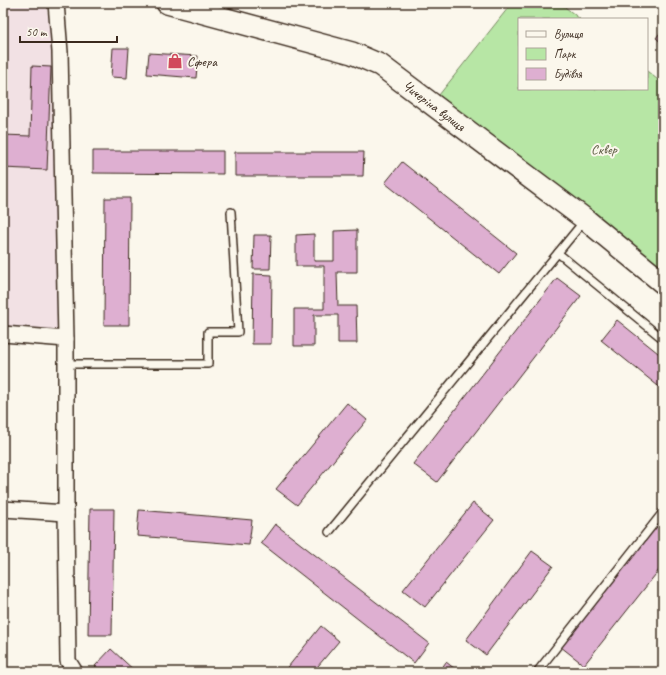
<svg xmlns="http://www.w3.org/2000/svg" width="666" height="675" viewBox="0 0 666 675" font-family="Caveat,sans-serif">
<style>
.built{fill:#f2e1e4}
.green{fill:#b7e6a5;stroke:#798862}
.building{fill:#deafd1;stroke:#3b2a1e}
.lines{fill:none;stroke-linecap:round;stroke-linejoin:round}
.service-casing{stroke:#3b2a1e;stroke-width:10}
.minor-casing{stroke:#3b2a1e;stroke-width:18}
.secondary-casing{stroke:#3b2a1e;stroke-width:24}
.service{stroke:#fbf7ec;stroke-width:7}
.minor{stroke:#fbf7ec;stroke-width:15}
.secondary{stroke:#fbf7ec;stroke-width:21}
.labels{text-anchor:middle;dominant-baseline:central;stroke-width:4;stroke-linejoin:round;paint-order:stroke}
.poi-label{font-size:14px;fill:#3b2a1e;stroke:#fbf7ec;text-anchor:start}
.street-label{font-size:14px;fill:#3b2a1e;stroke:#fbf7ec}
.park-label{font-size:14px;fill:#5a5940;stroke:#fbf7ec}
</style>
<rect width="100%" height="100%" fill="#fbf7ec"/>
<filter id="ink" filterUnits="userSpaceOnUse"><feTurbulence type="fractalNoise" baseFrequency=".025" numOctaves="2"/><feDisplacementMap in="SourceGraphic" scale="8" xChannelSelector="R" yChannelSelector="G"/><feConvolveMatrix kernelMatrix="1 2 1 2 8 2 1 2 1" color-interpolation-filters="sRGB"/></filter>
<g filter="url(#ink)">
<path class="built" d="M3,3h43l8,51 12,285 -63,-5z"/>
<path class="green" d="M512,3h48l20,16h-61v70h128v-18l16,13v186l-224,-175z"/>
<g class="building">
<path d="M663,29v15l-7,-6z"/>
<path d="M113,48h16l-2,30 -16,-1z"/>
<path d="M149,53l49,3 -2,22 -49,-4z"/>
<path d="M32,66l19,1 -4,103 -44,-2v-33l27,1z"/>
<path d="M93,151h130v23l-130,-1z"/>
<path d="M235,152h129l-1,24h-128z"/>
<path d="M402,162l114,91 -17,21 -114,-91z"/>
<path d="M105,198h25l-1,127h-25z"/>
<path d="M357,230v42h-20l1,34h18l1,37h-19v-28h-24v31h-20v-37h30v-43h-28v-31l18,-1v27h20v-30z"/>
<path d="M254,235h17l-1,34h-17z"/>
<path d="M253,274l19,1 -1,69h-19z"/>
<path d="M557,278l24,18 -144,186 -24,-18z"/>
<path d="M617,320l46,37v33l-62,-50z"/>
<path d="M347,403l20,17 -70,85 -21,-16z"/>
<path d="M473,503l21,17 -69,87 -22,-17z"/>
<path d="M90,509h24l-2,126h-24z"/>
<path d="M139,510l113,10 -3,25 -112,-9z"/>
<path d="M663,518v47l-79,100 -23,-18z"/>
<path d="M275,524l154,119 -15,20 -153,-120z"/>
<path d="M532,551l21,15 -67,89 -20,-15z"/>
<path d="M321,626l18,15 -26,31h-29z"/>
<path d="M111,649l25,23h-34l-7,-6z"/>
<path d="M446,662l13,10h-20z"/>
</g>
<g class="lines">
<g class="service-casing">
<g id="service">
<path d="M558,253l105,86"/>
<path d="M66,364h142v-32h30l-7,-120"/>
<path d="M329,532l255,-311"/>
<path d="M537,672l126,-160"/>
</g>
</g>
<g class="minor-casing">
<g id="minor">
<path d="M56,3l4,49 6,287v174l2,148 7,11"/>
<path d="M3,334l63,5"/>
<path d="M3,509l63,4"/>
</g>
</g>
<g class="secondary-casing">
<path id="secondary" d="M167,3l185,50 28,12 205,154 78,64"/>
</g>
<use href="#service" class="service"/>
<use href="#minor" class="minor"/>
<use href="#secondary" class="secondary"/>
</g>
</g>
<defs>
<g id="shop-bare" transform="scale(1.2)"><path d="M-5-2.5h2.3a2.7 3.5 0 0 1 5.4 0H5L5.5 6h-11ZM-1.5-2.5h3a1.5 2.3 0 0 0-3 0Z" fill="#d1495b" stroke="#fbf7ec" stroke-width="2.5" paint-order="stroke"/></g>
</defs>
<g fill-rule="evenodd">
<use href="#shop-bare" x="175" y="61"/>
</g>
<g class="labels">
<g class="poi-label">
<text x="187" y="61">Сфера</text>
</g>
<g class="street-label">
<text transform="translate(434 106) rotate(37)">Чичеріна вулиця</text>
</g>
<g class="park-label">
<text x="604" y="149">Сквер</text>
</g>
</g>
<rect width="666" height="675" fill="none" stroke="#fbf7ec" stroke-width="16"/>
<rect x="8" y="8" width="650" height="659" fill="none" stroke="#3b2a1e" stroke-width="1.5" filter="url(#ink)"/>
<rect x="518" y="18" width="130" height="72" fill="#fbf7ec" stroke="#aea59a"/>
<rect x="526" y="31" width="20" height="6" fill="#fbf7ec" stroke="#aea59a"/>
<text x="554" y="38" font-size="12" fill="#3b2a1e">Вулиця</text>
<rect x="526" y="48" width="20" height="12" fill="#b7e6a5" stroke="#aea59a"/>
<text x="554" y="58" font-size="12" fill="#3b2a1e">Парк</text>
<rect x="526" y="68" width="20" height="12" fill="#deafd1" stroke="#aea59a"/>
<text x="554" y="78" font-size="12" fill="#3b2a1e">Будівля</text>
<path d="M20 36v6h97v-6" fill="none" stroke="#3b2a1e" stroke-width="2"/>
<text x="26" y="36" font-size="12" fill="#3b2a1e" stroke="#fbf7ec" stroke-width="3" paint-order="stroke">50 m</text>
</svg>
